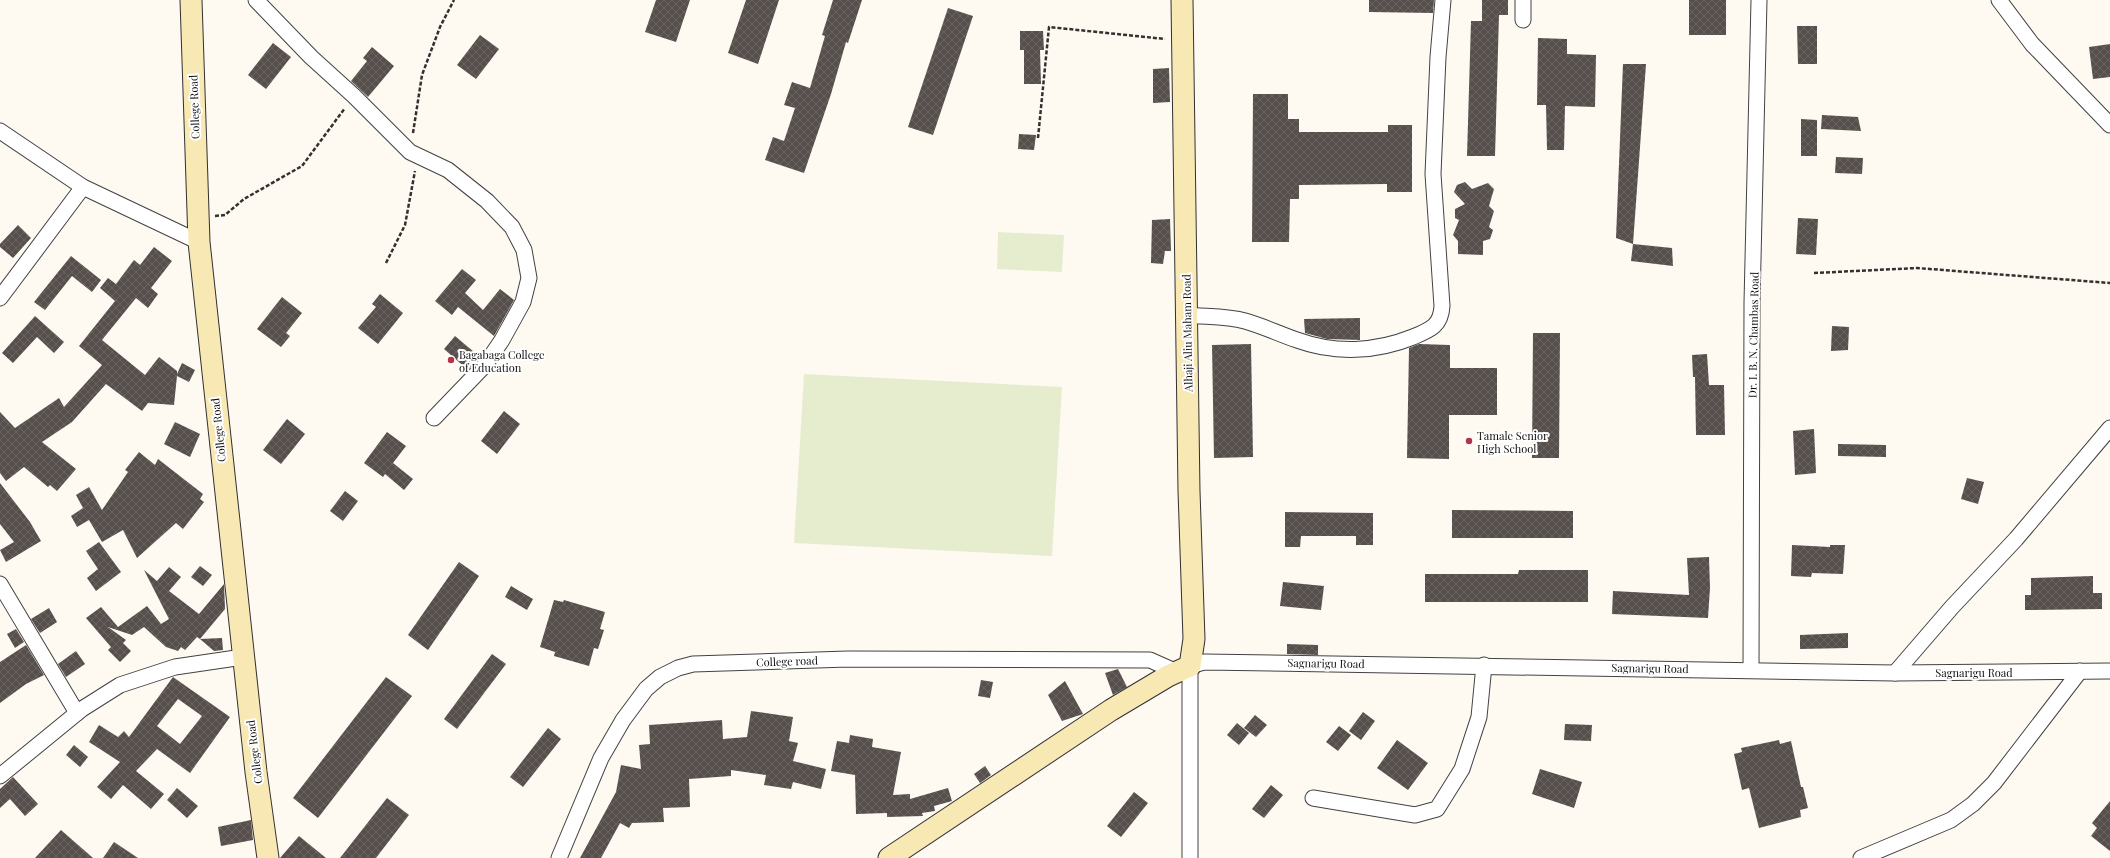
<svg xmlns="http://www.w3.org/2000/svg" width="2110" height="858" viewBox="0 0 2110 858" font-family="'Playfair Display',serif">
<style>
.pitch{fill:#e6edcf}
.building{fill:url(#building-cross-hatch);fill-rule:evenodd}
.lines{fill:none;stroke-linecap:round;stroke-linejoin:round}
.street-casing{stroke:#424242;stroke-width:17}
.secondary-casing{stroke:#313131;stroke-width:23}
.path{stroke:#313131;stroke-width:2.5;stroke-dasharray:4 2;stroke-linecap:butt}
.street{stroke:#fff;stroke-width:15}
.secondary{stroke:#f7e8b4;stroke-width:21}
.poi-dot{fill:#b13549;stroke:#fff;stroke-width:1.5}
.labels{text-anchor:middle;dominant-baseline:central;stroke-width:4;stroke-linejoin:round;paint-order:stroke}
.street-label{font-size:11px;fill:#0f0f0f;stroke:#fff}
.poi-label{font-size:11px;fill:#0f0f0f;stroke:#fff;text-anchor:start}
</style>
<defs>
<pattern id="building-cross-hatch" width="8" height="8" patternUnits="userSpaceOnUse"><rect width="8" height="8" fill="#564f4c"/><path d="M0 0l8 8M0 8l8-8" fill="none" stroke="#696461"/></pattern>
</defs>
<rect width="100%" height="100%" fill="#fefaf2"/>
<g class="pitch">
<path d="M998,232l66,3 -2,37 -65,-3z"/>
<path d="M804,374l258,13 -10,169 -258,-13z"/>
</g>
<g class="building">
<path d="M656,0h34l-14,42 -31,-10z"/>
<path d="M746,0h33l-21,64 -30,-11z"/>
<path d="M833,0h29l-14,43 -2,-1 -15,52 -27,79 -39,-13 8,-23 11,4 11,-33 -11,-3 8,-23 18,6 15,-52 -3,-1z"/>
<path d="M1369,0h65l-1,13 -64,-1z"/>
<path d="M1482,0h26v15h-9l-4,141h-28l4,-135h11z"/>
<rect x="1689" y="0" width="37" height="35"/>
<path d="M948,8l25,8 -40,119 -25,-8z"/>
<path d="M1797,26h20v38h-19z"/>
<path d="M1020,31h23l1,19h-4l1,34h-17v-34h-4z"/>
<path d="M480,35l19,14 -23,30 -19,-14z"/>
<path d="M1538,38l29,1v15l29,1 -1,52 -30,-1 -1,44h-17l-1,-45h-9z"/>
<path d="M273,43l18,14 -25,32 -18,-14z"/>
<path d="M2110,44v33l-17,2 -4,-32z"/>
<path d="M372,47l22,19 -26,31 -17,-16 16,-20 -4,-3z"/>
<path d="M1623,64h23l-13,180 -17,-6z"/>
<path d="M1169,68l1,34 -17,1v-34z"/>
<path d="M1253,94h35v25h11v13h89v-7h24v67h-25v-8l-88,1v14h-9l-1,43h-37z"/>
<path d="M1822,115l36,2 3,14 -40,-2z"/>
<path d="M1801,119l16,1v36h-16z"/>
<path d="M1019,134l17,1 -2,15 -16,-1z"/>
<path d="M1836,157l27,1 -1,16 -27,-1z"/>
<path d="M1465,182l7,7 16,-6 6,6 -5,17 5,5 -5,16 4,3 -3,9 -7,2v14l-25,-1v-13l-5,-6 6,-15 -4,-2v-9l10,-5 -11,-12 3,-7z"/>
<path d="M1798,218l20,1 -2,36 -20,-1z"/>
<path d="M1170,219l1,32h-6l-2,13 -12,-1 1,-43z"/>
<path d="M18,225l13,13 -18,20 -13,-11v-3z"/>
<path d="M1633,244l39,4 1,18 -42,-5z"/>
<path d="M154,247l18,14 -21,27 7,6 -10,14 -12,-10 -34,42 43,35 14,-18 18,14v3l5,-11 13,7 -6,12 -12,-6 -3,29 -26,-2 -6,8 -36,-27 -34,38 -30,20 34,27 -19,22 -7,-6 -2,2 -24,-20 -18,14 -6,-8v-61l15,16 44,-30 5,9 38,-42 -23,-19 36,-45 -15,-13 8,-10 8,6 18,-24 6,5z"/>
<path d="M71,256l30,24 -9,12 -20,-16 -27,34 -11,-8z"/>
<path d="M462,269l14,11 -11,13 18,17 17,-21 14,11 -20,36 -36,-29 -6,8 -17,-14z"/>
<path d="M380,294l23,19 -25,31 -20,-16 18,-21 -4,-3z"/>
<path d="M282,297l20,16 -16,20 4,3 -9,11 -24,-18z"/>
<path d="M35,316l29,26 -10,11 -17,-16 -24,26 -11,-10z"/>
<path d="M1360,318v22l-33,-1 -22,-6 -1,-14z"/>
<path d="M1832,326l17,1 -1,23 -17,1z"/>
<path d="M1533,333h27l-1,125h-27z"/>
<path d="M455,336l25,21 -12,13 -24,-21z"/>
<path d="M1251,344l2,113 -39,1 -2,-113z"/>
<path d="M1419,344l31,1v23h47v47h-48v44l-42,-1 2,-110z"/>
<path d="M1707,354l2,31h15l1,50h-29l-1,-58h-2l-1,-22z"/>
<path d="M504,411l16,13 -23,30 -16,-13z"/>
<path d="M287,419l18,15 -24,30 -18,-14z"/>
<path d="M175,422l25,12 -10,23 -26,-13z"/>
<path d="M1814,429l2,44 -21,2 -2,-44z"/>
<path d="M387,432l19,14 -13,17 20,16 -9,11 -19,-16 -2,3 -19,-14z"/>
<path d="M1838,444l48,1v12l-48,-1z"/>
<path d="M139,452l16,13 3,-6 45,35 -3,5 4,3 -21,27 -7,-6 -39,35 -14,-28 -21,12 -13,-22 -12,7 -6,-11 12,-8 -7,-13 13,-8 13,23 26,-38 -3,-2z"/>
<path d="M1967,478l17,4 -6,22 -17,-5z"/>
<path d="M0,483l30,39 11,19 -35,21 -6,-12 14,-8 -14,-18z"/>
<path d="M345,491l13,10 -15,20 -13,-10z"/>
<path d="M1452,510l121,1v27h-121z"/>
<path d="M1285,512l88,1v32h-17v-9h-55l-1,11h-15z"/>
<path d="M99,542l22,30 -25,19 -9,-13 11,-9 -12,-18z"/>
<path d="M1792,545l38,2v-2h15l-2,29 -31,-1 -1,4 -20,-1z"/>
<path d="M1709,557l1,31 -2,30 -96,-4 1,-23 76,4 -2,-37z"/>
<path d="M459,562l20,14 -51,74 -20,-15z"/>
<path d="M200,566l12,9 -9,11 -12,-9z"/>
<path d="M169,567l12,10 -12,14 30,23 25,-30 1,25 -25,30 -3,-2 -12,13 -4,-3 -3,4 -12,-4 -22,-20 -12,8 -24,-8 18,13 -3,3 8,8 -11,11 -12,-12 3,-3 -25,-29 15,-11 17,20 29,-21 14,18 8,-5 -25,-49 13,11z"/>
<path d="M1519,570h69v32h-163v-28h93z"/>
<path d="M2093,576v17h9v16l-77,1v-15h6v-17z"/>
<path d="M1283,582l41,4 -3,24 -41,-4z"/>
<path d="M511,586l22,13 -6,11 -22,-13z"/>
<path d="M554,600l9,2 1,-2 41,12 -5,17 4,1 -6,19 -4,-1 -5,18 -35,-10 1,-4 -15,-5z"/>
<path d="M49,608l8,14 -17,11 -9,-14z"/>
<path d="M16,629l8,13 -9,6 -8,-14z"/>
<path d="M1848,633v15l-48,1v-14z"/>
<path d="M222,638l1,12 -9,1 -14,-12z"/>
<path d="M1287,644l31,1v10l-31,-1z"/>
<path d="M26,645l18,30 -18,9 -26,19v-41z"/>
<path d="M76,651l9,13 -19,13 -8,-13z"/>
<path d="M492,654l14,10 -49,65 -13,-10z"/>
<path d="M1118,669l9,18 -14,8 -8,-22z"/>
<path d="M173,677l57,40 -40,56 -33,-24 -21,22 28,23 -13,15 -28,-24 -12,14 -14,-12 23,-25 -31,-20 10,-17 19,12 6,-6 5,6zM178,699l24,17 -22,28 -23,-18z"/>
<path d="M386,677l26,19 -94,122 -25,-20z"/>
<path d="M981,680l12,2 -3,16 -12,-2z"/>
<path d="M1065,681l18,33 -21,7 -14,-26z"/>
<path d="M751,711l42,6 -4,24 9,2 -5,18 33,8 -5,20 -28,-7 -2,7 -27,-4 2,-10 -35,-5v6l-42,3 1,28 -27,1 1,14 -32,1 -3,5 -9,-5 -19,35h-21l36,-66 5,-27 20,4 -2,-24 11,-1 -1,-19 73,-5 1,19 24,-2z"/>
<path d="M1363,712l12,9 -14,19 -12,-9z"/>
<path d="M1255,715l12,10 -11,12 -12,-9z"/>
<path d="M1237,723l12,10 -10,12 -12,-10z"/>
<path d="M1565,724l27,1 -1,16 -27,-1z"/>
<path d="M1339,726l12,9 -13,16 -12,-9z"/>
<path d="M548,728l13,11 -38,48 -13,-10z"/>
<path d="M850,735l23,4 -1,8 29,5 -8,43 17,-1v5l38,-11 4,13 -18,5 1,5 -13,2 1,3 -36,1v-4l-31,1 -1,-39 -24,-4 6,-30 12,2z"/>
<path d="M1397,740l31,23 -20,27 -31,-22z"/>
<path d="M1779,740l1,4 11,-3 10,46h2l5,21 -8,2 1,7 -42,11 -10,-40 -7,2 -8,-36 8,-2 -1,-4z"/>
<path d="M74,745l14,12 -8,10 -14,-12z"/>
<path d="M985,766l6,9 -11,8 -6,-9z"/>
<path d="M1540,769l42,13 -8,26 -42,-14z"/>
<path d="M13,777l25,27 -13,12 -15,-17 -10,9v-19z"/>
<path d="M1271,785l12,10 -19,23 -12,-9z"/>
<path d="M177,788l21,18 -11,12 -20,-18z"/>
<path d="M1134,792l14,11 -27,34 -14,-11z"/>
<path d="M387,798l22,17 -33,43h-36z"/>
<path d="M2110,801v50l-19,-15 6,-8 -5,-5z"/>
<path d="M251,820l2,20 -32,6 -3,-19z"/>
<path d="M61,830l32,28h-58z"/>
<path d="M299,836l27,22h-46z"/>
<path d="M114,842l24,16h-35z"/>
</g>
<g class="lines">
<g class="street-casing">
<g id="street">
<path d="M256,0l55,57 43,39 56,56 38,18 39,31 25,26 12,23 5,28 -6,24 -21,38 -17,25 -51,53"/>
<path d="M1999,0l33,44 78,81"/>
<path d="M1523,20v-20"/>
<path d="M0,131l83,56 116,55"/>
<path d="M0,298l83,-111"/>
<path d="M1187,315c19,2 40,1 58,6 18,5 34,13 52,19 38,14 79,12 116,-3 17,-7 28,-11 29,-31l-9,-132 5,-117 5,-57"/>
<path d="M0,584l77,129"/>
<path d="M1751,669l1,-366 7,-303"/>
<path d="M1895,673l57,-66 64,-68 94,-111"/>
<path d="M0,776l82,-67 38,-24 55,-18 68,-10"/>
<path d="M1313,798l102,17 22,-6 25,-40 17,-52 5,-52"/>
<path d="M559,858l42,-100 22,-38 23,-31 14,-12 18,-9 15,-4 155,-5 302,1 27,12"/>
<path d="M1190,858v-192l14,-4 691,11 215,-2"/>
<path d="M1861,858l90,-38 22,-16 21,-21 86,-112"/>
</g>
</g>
<g class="secondary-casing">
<g id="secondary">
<path d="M191,0l8,242 57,530 12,86"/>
<path d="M889,858l222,-148 57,-34 22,-10 4,-27 -5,-148 -7,-491"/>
</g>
</g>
<g class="path">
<path d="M413,133l9,-58 18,-48 14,-27"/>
<path d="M1038,138l11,-111 116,12"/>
<path d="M215,216l10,-1 19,-16 58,-33 43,-58"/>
<path d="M386,263l19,-38 10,-54"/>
<path d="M1814,273l103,-5 193,15"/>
</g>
<use href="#street" class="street"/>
<use href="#secondary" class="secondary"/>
</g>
<g class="poi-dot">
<circle cx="451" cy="360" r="4"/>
<circle cx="1469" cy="441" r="4"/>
</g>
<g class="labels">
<g class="street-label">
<text transform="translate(194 107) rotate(-92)">College Road</text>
<text transform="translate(1187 333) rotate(-91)">Alhaji Aliu Maham Road</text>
<text transform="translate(1753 335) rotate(-89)">Dr. I. B. N. Chambas Road</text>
<text transform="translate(218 430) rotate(-96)">College Road</text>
<text transform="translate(787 661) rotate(-2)">College road</text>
<text transform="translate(1326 663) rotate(1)">Sagnarigu Road</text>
<text transform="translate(1650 668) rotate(1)">Sagnarigu Road</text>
<text x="1974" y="672">Sagnarigu Road</text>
<text transform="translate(254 752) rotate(-97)">College Road</text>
</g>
<g class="poi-label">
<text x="459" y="354">Bagabaga College<tspan x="459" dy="13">of Education</tspan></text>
<text x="1477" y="435">Tamale Senior<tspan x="1477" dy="13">High School</tspan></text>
</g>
</g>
</svg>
